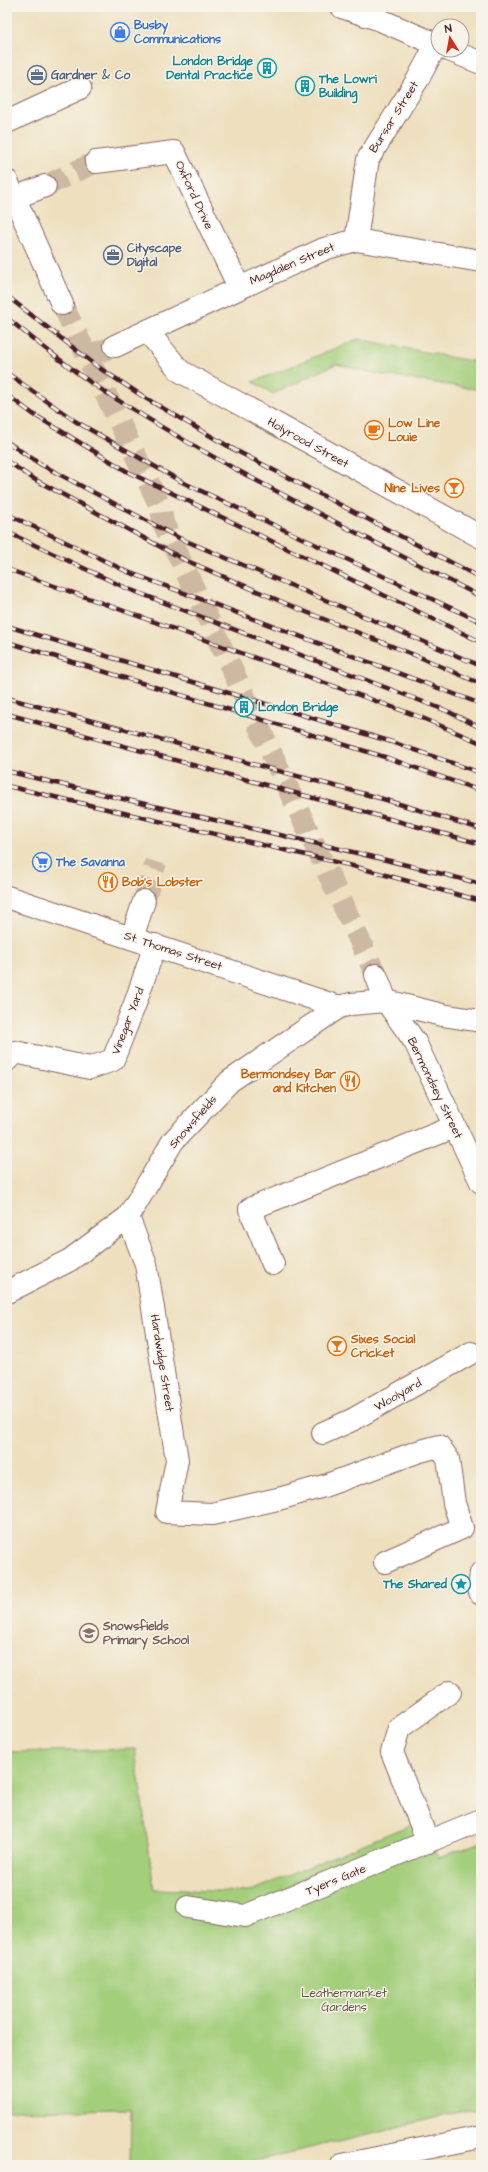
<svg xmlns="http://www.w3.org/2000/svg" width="488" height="2172" viewBox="0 0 488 2172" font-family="'Architects Daughter',sans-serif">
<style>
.green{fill:#a3ce7a;stroke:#767652}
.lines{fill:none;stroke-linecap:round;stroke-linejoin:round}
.minor-tunnel{stroke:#cdb9a1;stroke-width:22;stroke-dasharray:22 11;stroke-linecap:butt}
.major-tunnel{stroke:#cdb9a1;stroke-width:22;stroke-dasharray:22 11;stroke-linecap:butt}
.minor-casing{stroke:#83635f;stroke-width:24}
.major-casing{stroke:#83635f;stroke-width:24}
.minor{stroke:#fff;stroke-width:22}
.major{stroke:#fff;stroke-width:22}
.rail-casing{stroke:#4a1f2b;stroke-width:4.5}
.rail{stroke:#f7f3e8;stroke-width:3;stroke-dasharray:9;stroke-linecap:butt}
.labels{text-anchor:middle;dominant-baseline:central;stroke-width:3;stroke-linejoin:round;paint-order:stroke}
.shop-label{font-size:12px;font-weight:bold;fill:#366cbe;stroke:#f7f3e8;text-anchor:start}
.culture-label{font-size:12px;font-weight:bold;fill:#0d838f;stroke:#f7f3e8;text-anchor:end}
.service-label{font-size:12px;font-weight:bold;fill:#4e5e75;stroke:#f7f3e8;text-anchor:start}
.street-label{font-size:12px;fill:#4a1f2b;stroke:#f7f3e8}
.food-label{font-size:12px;font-weight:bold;fill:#c56008;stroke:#f7f3e8;text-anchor:start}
.education-label{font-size:12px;font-weight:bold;fill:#785e54;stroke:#f7f3e8;text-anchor:start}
.park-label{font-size:12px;fill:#655443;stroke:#f7f3e8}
</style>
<rect width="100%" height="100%" fill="#f7f3e8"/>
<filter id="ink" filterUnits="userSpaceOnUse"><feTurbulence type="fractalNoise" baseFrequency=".025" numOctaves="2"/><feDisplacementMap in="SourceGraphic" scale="8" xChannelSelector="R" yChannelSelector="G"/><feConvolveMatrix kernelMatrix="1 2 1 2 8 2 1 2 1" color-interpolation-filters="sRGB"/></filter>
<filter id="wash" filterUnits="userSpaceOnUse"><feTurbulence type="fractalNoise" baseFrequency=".012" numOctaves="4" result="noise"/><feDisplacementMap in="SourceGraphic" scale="16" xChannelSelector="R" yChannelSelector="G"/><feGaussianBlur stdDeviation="0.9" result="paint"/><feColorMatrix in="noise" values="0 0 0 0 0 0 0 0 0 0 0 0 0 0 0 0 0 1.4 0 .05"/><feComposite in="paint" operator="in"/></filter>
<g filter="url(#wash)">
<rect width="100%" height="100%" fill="#eee0bf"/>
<g class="green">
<path d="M358,339l123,24v27l-104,-16 -41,-10 -63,30 -20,-12z"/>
<path d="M135,1749l19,140 94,3 176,-73 14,39 43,-16v265l-243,58h-108l1,-56 -124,2v-359z"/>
</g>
</g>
<g filter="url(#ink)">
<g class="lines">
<g class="minor-tunnel">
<path d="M45,186l51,-24"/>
<path d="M87,356l28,-10"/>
<path d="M144,901l12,-39"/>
</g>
<path class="major-tunnel" d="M62,304l99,204 2,15 213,452"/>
<g class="minor-casing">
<g id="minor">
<path d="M7,122l73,-34"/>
<path d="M96,162l78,-10 65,135"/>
<path d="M14,198l31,-12"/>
<path d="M356,240l12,-81 50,-80 18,-34"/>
<path d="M148,332l32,39 301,166"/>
<path d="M115,346l209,-97 32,-9 125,21"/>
<path d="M7,897l332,110"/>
<path d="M132,938l12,-37"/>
<path d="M7,1060l8,-8 75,16 23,-8 23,-59 19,-56"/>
<path d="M128,1217l18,47 31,196 -10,52 45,2 70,-16 42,-12 93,-34 22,-6 9,13 6,44 8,25 -77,34"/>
<path d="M273,1264l-23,-55 204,-82"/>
<path d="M7,1292l63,-32 58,-43 45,-76 57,-60 109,-74 12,-3 35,-3"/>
<path d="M323,1433l29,-13 119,-67"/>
<path d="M481,1573l-2,16 2,5"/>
<path d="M428,1842l-36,-90 7,-24 51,-36"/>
<path d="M188,1907l57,9 236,-96"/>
<path d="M342,2165l139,-28"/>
</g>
</g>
<g class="major-casing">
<g id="major">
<path d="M342,7l36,12 60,26"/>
<path d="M449,50l32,13"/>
<path d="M7,181l55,123"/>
<path d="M376,975l10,26 29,41 66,140"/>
<path d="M386,1001l56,14 39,6"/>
</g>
</g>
<use href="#minor" class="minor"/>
<use href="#major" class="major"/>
<g class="rail-casing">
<g id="rail">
<path d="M7,296l91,71 49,32 86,50 248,129"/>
<path d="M7,318c29,23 58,47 89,68 122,80 255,143 385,211"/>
<path d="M7,373l68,48 107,61 299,140"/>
<path d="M7,395l26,19 95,58 353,170"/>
<path d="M7,442l35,23 137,73 302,128"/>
<path d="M7,461l25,17 153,82 116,50 121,48 59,26"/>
<path d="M7,514l121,58 353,132"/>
<path d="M7,532l119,56 321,123 34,17"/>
<path d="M7,569l413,148 61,26"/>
<path d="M7,626l385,116 89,31"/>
<path d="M7,642l381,116 93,33"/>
<path d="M7,698l376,101 98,30"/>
<path d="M7,714l474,130"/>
<path d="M7,771c158,40 317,71 474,113"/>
<path d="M7,786l342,79 132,36"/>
</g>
</g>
<use href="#rail" class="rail"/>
</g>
</g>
<defs>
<g id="shop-ring" transform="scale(1)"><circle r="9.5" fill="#f7f3e8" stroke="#3f7fe0" stroke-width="1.5"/><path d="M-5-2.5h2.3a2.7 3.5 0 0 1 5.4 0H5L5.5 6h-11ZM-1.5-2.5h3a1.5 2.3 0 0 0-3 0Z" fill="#3f7fe0"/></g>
<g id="building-ring" transform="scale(1)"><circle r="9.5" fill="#f7f3e8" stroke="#0f9aa8" stroke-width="1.5"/><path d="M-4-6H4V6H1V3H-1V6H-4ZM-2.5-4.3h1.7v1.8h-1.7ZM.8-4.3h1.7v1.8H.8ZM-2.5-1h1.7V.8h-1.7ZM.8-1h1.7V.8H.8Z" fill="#0f9aa8"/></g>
<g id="office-ring" transform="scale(1)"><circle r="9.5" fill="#f7f3e8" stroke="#5c6f8a" stroke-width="1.5"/><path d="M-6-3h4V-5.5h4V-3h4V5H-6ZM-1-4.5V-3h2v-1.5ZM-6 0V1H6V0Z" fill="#5c6f8a"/></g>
<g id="cafe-ring" transform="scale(1)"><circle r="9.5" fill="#f7f3e8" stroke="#e8710a" stroke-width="1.5"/><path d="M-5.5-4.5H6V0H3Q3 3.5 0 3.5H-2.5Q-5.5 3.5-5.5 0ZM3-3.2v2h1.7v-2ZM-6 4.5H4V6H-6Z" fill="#e8710a"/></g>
<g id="bar-ring" transform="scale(1)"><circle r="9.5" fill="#f7f3e8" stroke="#e8710a" stroke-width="1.5"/><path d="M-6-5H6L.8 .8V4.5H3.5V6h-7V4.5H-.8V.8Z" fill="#e8710a"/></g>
<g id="supermarket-ring" transform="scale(1)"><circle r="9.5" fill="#f7f3e8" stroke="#3f7fe0" stroke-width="1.5"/><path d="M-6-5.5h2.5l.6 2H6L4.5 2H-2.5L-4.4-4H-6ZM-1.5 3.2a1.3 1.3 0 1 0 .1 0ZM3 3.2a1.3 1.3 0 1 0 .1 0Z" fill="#3f7fe0"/></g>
<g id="restaurant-ring" transform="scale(1)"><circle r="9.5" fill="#f7f3e8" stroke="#e8710a" stroke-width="1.5"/><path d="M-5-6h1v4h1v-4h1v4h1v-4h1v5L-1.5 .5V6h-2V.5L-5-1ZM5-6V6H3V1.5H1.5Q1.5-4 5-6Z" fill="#e8710a"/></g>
<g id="sight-ring" transform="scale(1)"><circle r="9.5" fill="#f7f3e8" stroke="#0f9aa8" stroke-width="1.5"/><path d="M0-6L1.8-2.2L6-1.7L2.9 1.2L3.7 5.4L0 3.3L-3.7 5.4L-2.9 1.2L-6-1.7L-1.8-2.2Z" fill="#0f9aa8"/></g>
<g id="school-ring" transform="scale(1)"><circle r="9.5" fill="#f7f3e8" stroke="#8d6e63" stroke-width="1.5"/><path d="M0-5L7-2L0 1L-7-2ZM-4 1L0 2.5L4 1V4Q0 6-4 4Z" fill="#8d6e63"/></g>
</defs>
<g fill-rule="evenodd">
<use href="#shop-ring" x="120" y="32"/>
<use href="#building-ring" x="267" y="68"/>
<use href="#office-ring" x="37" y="75"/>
<use href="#building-ring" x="305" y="86"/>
<use href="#office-ring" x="113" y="255"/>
<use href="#cafe-ring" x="374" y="430"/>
<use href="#bar-ring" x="454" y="488"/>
<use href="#building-ring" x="244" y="707"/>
<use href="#supermarket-ring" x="42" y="862"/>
<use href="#restaurant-ring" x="108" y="882"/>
<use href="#restaurant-ring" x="350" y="1081"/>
<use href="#bar-ring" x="337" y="1346"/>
<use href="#sight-ring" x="461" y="1584"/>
<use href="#school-ring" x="89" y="1633"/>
</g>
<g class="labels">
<g class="shop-label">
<text x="134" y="25">Busby<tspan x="134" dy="14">Communications</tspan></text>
<text x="56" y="862">The Savanna</text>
</g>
<g class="culture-label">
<text x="253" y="61">London Bridge<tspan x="253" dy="14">Dental Practice</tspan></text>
<text x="319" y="79" text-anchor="start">The Lowri<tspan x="319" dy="14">Building</tspan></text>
<text x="258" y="707" text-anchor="start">London Bridge</text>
<text x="447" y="1584">The Shared</text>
</g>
<g class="service-label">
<text x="51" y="75">Gardner &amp; Co</text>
<text x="127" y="248">Cityscape<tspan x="127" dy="14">Digital</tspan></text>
</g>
<g class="street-label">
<text transform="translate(394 117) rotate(-58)">Bursar Street</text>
<text transform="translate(194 195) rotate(65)">Oxford Drive</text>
<text transform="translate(292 264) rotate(-23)">Magdalen Street</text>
<text transform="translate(308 443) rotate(29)">Holyrood Street</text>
<text transform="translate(173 951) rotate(18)">St. Thomas Street</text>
<text transform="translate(128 1021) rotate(-69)">Vinegar Yard</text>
<text transform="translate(435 1088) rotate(64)">Bermondsey Street</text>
<text transform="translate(193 1122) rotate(-49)">Snowsfields</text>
<text transform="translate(162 1363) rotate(81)">Hardwidge Street</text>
<text transform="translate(398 1395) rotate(-30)">Woolyard</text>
<text transform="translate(336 1880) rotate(-22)">Tyers Gate</text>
</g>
<g class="food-label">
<text x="388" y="423">Low Line<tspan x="388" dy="14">Louie</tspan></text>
<text x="440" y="488" text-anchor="end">Nine Lives</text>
<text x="122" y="882">Bob's Lobster</text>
<text x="336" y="1074" text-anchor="end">Bermondsey Bar<tspan x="336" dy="14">and Kitchen</tspan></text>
<text x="351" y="1339">Sixes Social<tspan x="351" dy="14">Cricket</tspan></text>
</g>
<g class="education-label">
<text x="103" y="1626">Snowsfields<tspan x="103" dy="14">Primary School</tspan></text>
</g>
<g class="park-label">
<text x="344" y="1993">Leathermarket<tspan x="344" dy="14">Gardens</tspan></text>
</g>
</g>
<rect width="488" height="2172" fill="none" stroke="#f7f3e8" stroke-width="24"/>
<g transform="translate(450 38) rotate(349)"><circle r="19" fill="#f7f3e8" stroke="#b29e9c"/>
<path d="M0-3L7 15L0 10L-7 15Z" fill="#c8321e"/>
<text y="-6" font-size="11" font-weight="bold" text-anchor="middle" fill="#4a1f2b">N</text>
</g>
</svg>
